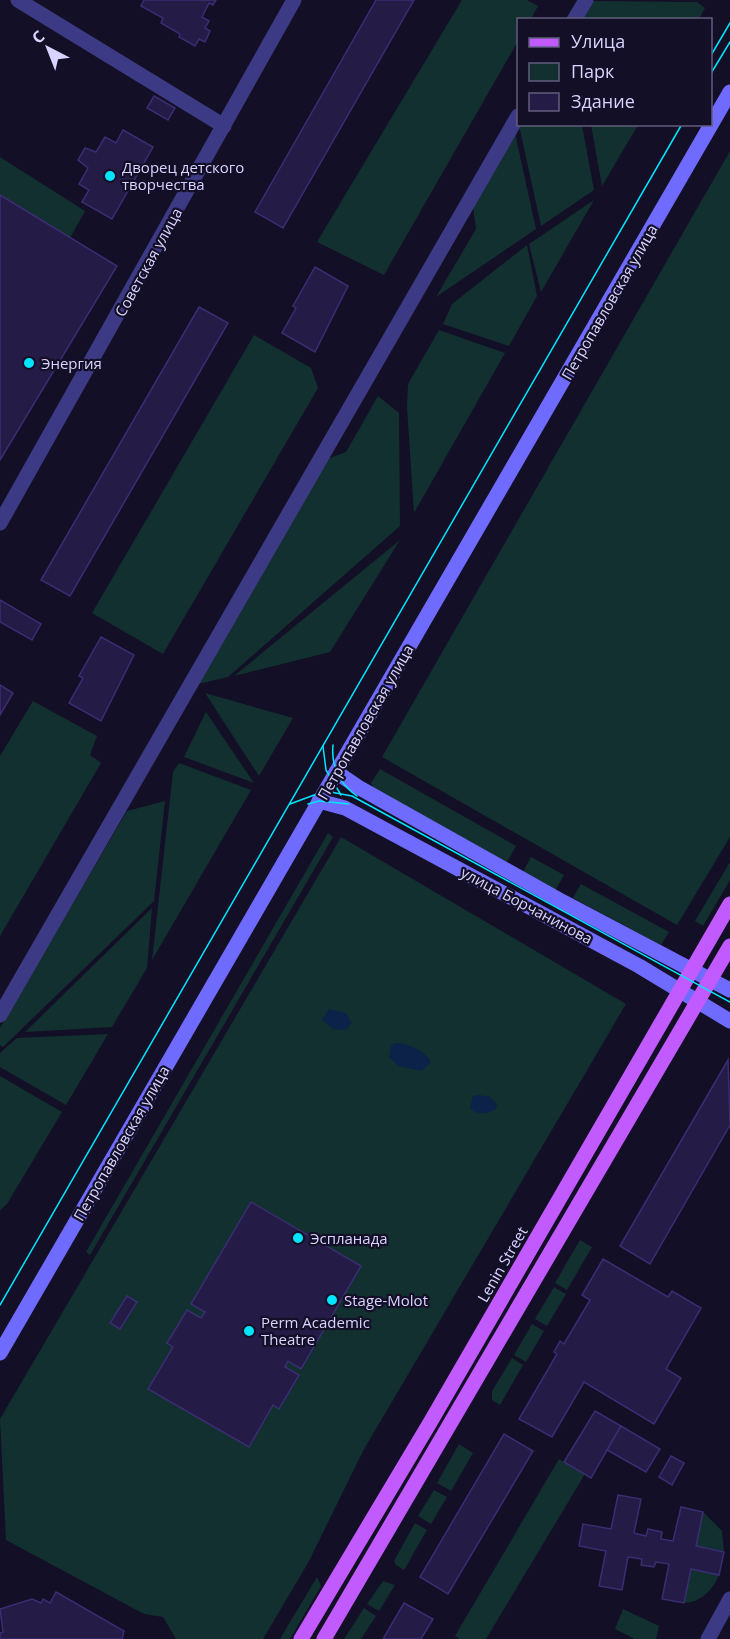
<svg xmlns="http://www.w3.org/2000/svg" width="730" height="1639" viewBox="0 0 730 1639" font-family="'Open Sans',sans-serif">
<style>
.green{fill:#12302f}
.water{fill:#0c2248}
.building{fill:#241b47;stroke:#3b2d73;stroke-width:1.5}
.lines{fill:none;stroke-linecap:round;stroke-linejoin:round}
.minor{stroke:#3d3a85;stroke-width:15}
.secondary{stroke:#6f6bff;stroke-width:15}
.primary{stroke:#c25bff;stroke-width:15}
.tram{stroke:#00e5ff;stroke-width:1.5}
.poi-dot{fill:#00e5ff;stroke:#130f26;stroke-width:2}
.labels{text-anchor:middle;dominant-baseline:central;stroke-width:4.5;stroke-linejoin:round;paint-order:stroke}
.poi-label{font-size:15px;fill:#d9d4ff;stroke:#130f26;text-anchor:start}
.street-label{font-size:15px;fill:#d9d4ff;stroke:#130f26}
</style>
<rect width="100%" height="100%" fill="#130f26"/>
<g class="green">
<path d="M462,0h65l11,6 -7,13 -13,1v21l-134,234 -67,-33z"/>
<path d="M591,1l106,1 8,6 -6,11 -118,1z"/>
<path d="M519,125h63l12,65 -53,36z"/>
<path d="M591,125h47l-36,61z"/>
<path d="M515,133l21,96 -100,68 40,-68 -3,-22z"/>
<path d="M730,151v686l-53,88 -295,-168z"/>
<path d="M0,157l85,54 -15,27 47,28 -117,194z"/>
<path d="M594,200l-53,92 -12,-48z"/>
<path d="M527,245l10,51 -28,50 -66,-22 9,-20z"/>
<path d="M439,330l66,23 -91,160 -7,-106 1,-23z"/>
<path d="M254,335l57,33 7,20 -155,266 -71,-41z"/>
<path d="M378,396l21,17 1,113 -172,151 -30,7 129,-225 19,-7z"/>
<path d="M400,540l-70,112 -96,24z"/>
<path d="M205,693l88,25 -34,58z"/>
<path d="M33,701l64,35 -7,19 11,8 -101,173v-180z"/>
<path d="M206,712l48,71 -70,-26z"/>
<path d="M179,763l72,27 -99,170 21,-188z"/>
<path d="M380,769l136,77 -10,18 -131,-74 -4,-7z"/>
<path d="M165,801l-11,100 -151,146 -3,-2v-17l127,-217z"/>
<path d="M328,833l5,4 -243,418 -4,-3z"/>
<path d="M341,837l285,167 -263,447 -55,112 -45,76h-87l-13,-22 -19,-3 -138,-74 -6,-121z"/>
<path d="M531,857l33,18 -9,16 -32,-19z"/>
<path d="M730,862v18l-27,46 -8,-5z"/>
<path d="M581,884l88,48 -8,13 -88,-47z"/>
<path d="M152,908l-5,60 -35,59 -87,5z"/>
<path d="M108,1034l-42,71 -66,-38v-14l17,-15z"/>
<path d="M0,1076l62,36 -55,92 -7,6z"/>
<path d="M580,1240l12,7 -25,43 -12,-7z"/>
<path d="M554,1287l12,7 -19,32 -12,-7z"/>
<path d="M532,1324l12,7 -18,31 -12,-7z"/>
<path d="M512,1358l11,7 -23,40 -8,-5v-9z"/>
<path d="M459,1444l14,9 -22,38 -14,-8z"/>
<path d="M559,1459l26,15 -99,165h-26l-5,-3z"/>
<path d="M434,1490l13,7 -16,27 -13,-8z"/>
<path d="M703,1512l19,19 2,21 -28,-6z"/>
<path d="M415,1523l12,7 -23,40 -8,-5 -2,-4z"/>
<path d="M691,1569l28,6c-6,14 -18,28 -35,28z"/>
<path d="M317,1577l4,9 -31,53h-10z"/>
<path d="M383,1581l12,4 -16,26 -12,-7z"/>
<path d="M364,1608l12,8 -15,23h-17z"/>
<path d="M623,1609l36,17 -3,13h-21l-20,-10z"/>
</g>
<g class="water">
<path d="M329,1009l17,4 6,10 -6,7 -13,-1 -11,-9z"/>
<path d="M395,1043c11,-1 31,8 36,19l-9,9 -24,-5 -9,-9 2,-11z"/>
<path d="M479,1095l11,2 7,7 -1,5c-9,5 -18,7 -26,-1l3,-12z"/>
</g>
<g class="building">
<path d="M144,0h72l-3,5 -4,-2 -7,14 7,4 -4,7 5,3 -5,11 -6,-3 -4,7 -16,-9 1,-3 -19,-11 2,-5 -22,-12z"/>
<path d="M376,0h38l-131,228 -28,-16z"/>
<path d="M154,96l21,12 -7,12 -21,-12z"/>
<path d="M123,130l30,17 -41,72 -30,-17 7,-12 -10,-6 9,-16 -10,-8 7,-12 11,4 9,-15 11,6z"/>
<path d="M0,195l117,71 -117,194z"/>
<path d="M315,267l33,19 -33,66 -33,-19 14,-25 -3,-2z"/>
<path d="M199,307l29,16 -158,273 -29,-16z"/>
<path d="M0,600l41,24 -9,16 -32,-18z"/>
<path d="M101,637l33,18 -33,66 -32,-18 14,-25 -4,-2z"/>
<path d="M0,685l13,8 -13,22z"/>
<path d="M728,1060l2,65 -80,139 -30,-18z"/>
<path d="M251,1202l110,64 -60,103 -13,-8 -3,6 14,8 -20,34 -6,-4 -24,42 -101,-58 25,-42 -6,-4 20,-33 14,8 4,-6 -14,-8z"/>
<path d="M603,1259l65,38 4,-6 29,17 -35,61 15,9 -27,46 -70,-42 -32,55 -33,-18 38,-65 -3,-2 6,-11 4,3 26,-44 -8,-5z"/>
<path d="M127,1296l10,6 -17,27 -10,-6z"/>
<path d="M595,1411l26,15 -30,52 -27,-16z"/>
<path d="M621,1426l39,23 -14,23 -39,-22z"/>
<path d="M504,1434l29,17 -85,143 -28,-17z"/>
<path d="M671,1456l13,7 -12,22 -13,-8z"/>
<path d="M618,1495l23,4 -7,34 12,3 2,-7 14,3 -1,7 12,2 8,-34 22,5 -7,34 28,6 -5,23 -28,-6 -7,34 -22,-4 7,-35 -13,-2 -2,5 -13,-2 1,-6 -14,-2 -6,33 -23,-4 7,-35 -27,-5 4,-22 28,5z"/>
<path d="M56,1592l68,39 -2,8h-122v-6l3,-1 -3,-23 32,-10 9,4 2,-4 7,4z"/>
<path d="M404,1603l29,16 -12,20h-38z"/>
</g>
<g class="lines">
<g class="minor">
<path d="M18,0l206,126"/>
<path d="M574,20l12,-20"/>
<path d="M0,523l294,-523"/>
<path d="M0,1015l518,-899"/>
<path d="M708,1639l22,-40"/>
</g>
<g class="secondary">
<path d="M336,772l22,15 205,115 167,88"/>
<path d="M319,801l26,7 294,158 91,55"/>
<path d="M0,1353l730,-1261"/>
</g>
<g class="primary">
<path d="M301,1639l130,-218 299,-517"/>
<path d="M324,1639l406,-693"/>
</g>
<g class="tram">
<path d="M710,57l20,-34"/>
<path d="M710,75l20,-33"/>
<path d="M333,745c-2,22 7,39 24,51"/>
<path d="M323,746l3,24 15,25"/>
<path d="M290,804l35,-13 27,5 378,206"/>
<path d="M308,804l11,-3 30,3"/>
<path d="M0,1305l682,-1181"/>
</g>
</g>
<g class="poi-dot">
<circle cx="110" cy="176" r="6"/>
<circle cx="29" cy="363" r="6"/>
<circle cx="298" cy="1238" r="6"/>
<circle cx="332" cy="1300" r="6"/>
<circle cx="249" cy="1331" r="6"/>
</g>
<g class="labels">
<g class="poi-label">
<text x="122" y="167">Дворец детского<tspan x="122" dy="17">творчества</tspan></text>
<text x="41" y="363">Энергия</text>
<text x="310" y="1238">Эспланада</text>
<text x="344" y="1300">Stage-Molot</text>
<text x="261" y="1322">Perm Academic<tspan x="261" dy="17">Theatre</tspan></text>
</g>
<g class="street-label">
<text transform="translate(148 262) rotate(-61)">Советская улица</text>
<text transform="translate(609 302) rotate(-60)">Петропавловская улица</text>
<text transform="translate(365 722) rotate(-60)">Петропавловская улица</text>
<text transform="translate(527 905) rotate(28)">улица Борчанинова</text>
<text transform="translate(121 1143) rotate(-60)">Петропавловская улица</text>
<text transform="translate(502 1264) rotate(-60)">Lenin Street</text>
</g>
</g>
<rect x="517" y="18" width="195" height="108" fill="#130f26" stroke="#625e7d" stroke-width="1.5"/>
<rect x="529" y="38" width="30" height="9" fill="#c25bff" stroke="#625e7d" stroke-width="1.5"/>
<text x="571" y="48" font-size="18" fill="#d9d4ff">Улица</text>
<rect x="529" y="63" width="30" height="18" fill="#12302f" stroke="#625e7d" stroke-width="1.5"/>
<text x="571" y="78" font-size="18" fill="#d9d4ff">Парк</text>
<rect x="529" y="93" width="30" height="18" fill="#241b47" stroke="#625e7d" stroke-width="1.5"/>
<text x="571" y="108" font-size="18" fill="#d9d4ff">Здание</text>
<g transform="translate(48 48) rotate(318)" stroke="#130f26" stroke-width="4.5" paint-order="stroke">
<path d="M0-4.5L10 22L0 15L-10 22Z" fill="#d9d4ff"/>
<text y="-9" font-size="16" font-weight="bold" text-anchor="middle" fill="#d9d4ff">С</text>
</g>
</svg>
